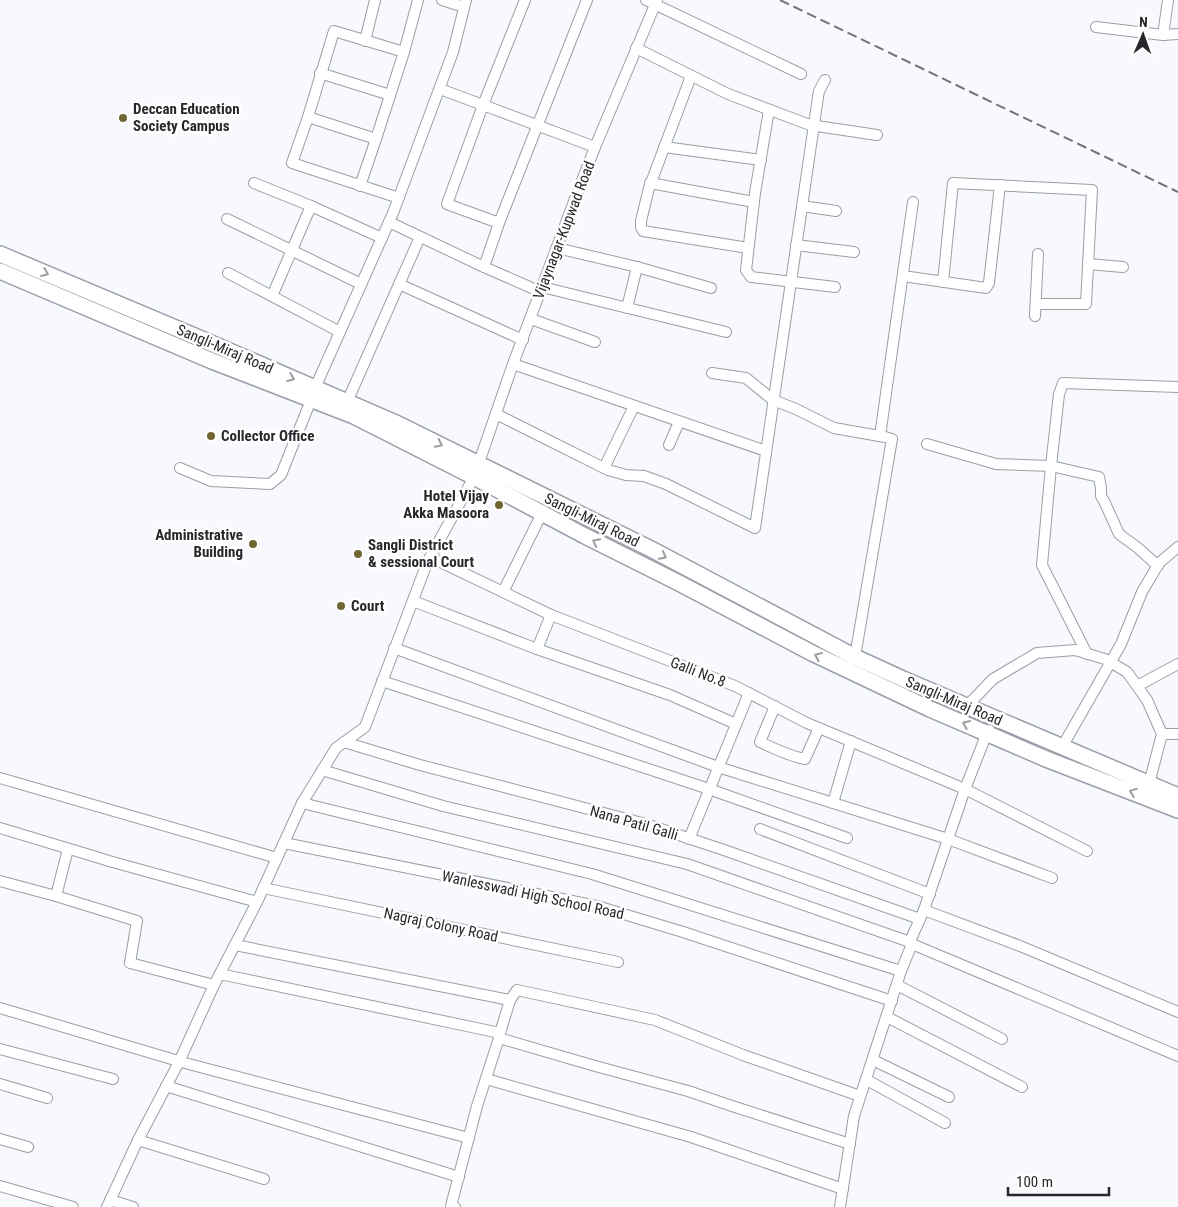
<svg xmlns="http://www.w3.org/2000/svg" width="1178" height="1207" viewBox="0 0 1178 1207" font-family="'Roboto Condensed',sans-serif">
<style>
.lines{fill:none;stroke-linecap:round;stroke-linejoin:round}
.minor-casing{stroke:#999ea9;stroke-width:12}
.highway-casing{stroke:#999ea9;stroke-width:18}
.minor{stroke:#fff;stroke-width:10}
.highway{stroke:#fff;stroke-width:15}
.rail{stroke:#717377;stroke-width:2;stroke-dasharray:10 5;stroke-linecap:butt}
.oneway{stroke:#9d9ea0}
.poi-dot{fill:#716633;stroke:#fff;stroke-width:2}
.labels{text-anchor:middle;dominant-baseline:central;stroke-width:5;stroke-linejoin:round;paint-order:stroke}
.poi-label{font-size:15px;font-weight:bold;fill:#26282c;stroke:#fff;text-anchor:start}
.street-label{font-size:15px;fill:#26282c;stroke:#fff}
</style>
<rect width="100%" height="100%" fill="#f7f9fd"/>
<g class="lines">
<g class="minor-casing">
<g id="minor">
<path d="M442,0l22,7"/>
<path d="M646,0l155,74"/>
<path d="M1096,27l67,8 15,-1"/>
<path d="M1163,35l5,-35"/>
<path d="M365,41l10,-41"/>
<path d="M636,48l92,46 82,31 67,10"/>
<path d="M320,73l70,22"/>
<path d="M691,76l-42,112 -8,33v6l2,4 105,17"/>
<path d="M440,89l155,58"/>
<path d="M769,110l-14,83 -9,77 5,7 84,10"/>
<path d="M308,117l68,22"/>
<path d="M664,147l97,13"/>
<path d="M254,183l57,23 71,32"/>
<path d="M650,183l104,19"/>
<path d="M360,186l16,-47 28,-87"/>
<path d="M399,198l-107,-35 16,-46 26,-86 70,21 14,-52"/>
<path d="M802,206l34,5"/>
<path d="M227,219l134,65"/>
<path d="M389,222l95,45 57,25"/>
<path d="M499,223l-52,-19 36,-99 42,-105"/>
<path d="M796,245l58,7"/>
<path d="M557,248l80,19 74,21"/>
<path d="M1088,264l35,3"/>
<path d="M484,267l15,-44 88,-223"/>
<path d="M228,273l112,59"/>
<path d="M903,276l83,12 3,-5 11,-98"/>
<path d="M943,282l10,-99 139,7 -6,114h-50"/>
<path d="M399,284l124,56"/>
<path d="M542,287l184,45"/>
<path d="M272,296l39,-90"/>
<path d="M627,308l10,-41"/>
<path d="M1035,316l3,-62"/>
<path d="M531,319l64,23"/>
<path d="M513,364l253,87"/>
<path d="M712,373l34,5 27,22 23,9 38,19 51,9 7,2 -37,218"/>
<path d="M315,388l78,-175 60,-161 13,-52"/>
<path d="M347,402l73,-165"/>
<path d="M496,414l112,56 18,5 18,1 22,8 89,44 62,-424 2,-13 6,-11"/>
<path d="M880,436l33,-234"/>
<path d="M927,444l69,20 55,2 48,11 2,11v8l4,7 14,31 19,14 20,18"/>
<path d="M669,445l10,-23"/>
<path d="M180,468l31,13 59,3 11,-9 30,-75"/>
<path d="M604,468l30,-62"/>
<path d="M430,557l121,58 184,71 72,37 158,66 122,62"/>
<path d="M503,592l39,-79"/>
<path d="M413,601l124,48 14,-34"/>
<path d="M394,648l324,119 230,72 104,39"/>
<path d="M537,649l133,46 66,29"/>
<path d="M1087,654l-45,-89 9,-99 8,-72 4,-11 115,4"/>
<path d="M382,681l327,108 138,49"/>
<path d="M1137,686l41,-22"/>
<path d="M775,706l-15,36c15,7 29,14 45,17l14,-31"/>
<path d="M967,706l26,-27 44,-26 38,-3 30,9 22,13 20,28 15,34 -13,50"/>
<path d="M1162,734h16"/>
<path d="M344,742l76,23 226,59 78,26 196,69"/>
<path d="M1062,747l59,-103 21,-52 17,-29 19,-16"/>
<path d="M322,770l121,36 244,58 223,78"/>
<path d="M0,778l277,80"/>
<path d="M302,803l290,71 309,97"/>
<path d="M833,803l18,-62"/>
<path d="M0,828l93,28 16,5 148,41"/>
<path d="M760,829l170,65"/>
<path d="M689,839l60,-146"/>
<path d="M284,843l313,63 86,26 209,69"/>
<path d="M0,881l56,15 81,25 -7,42 84,22"/>
<path d="M263,888l355,74"/>
<path d="M56,896l12,-47"/>
<path d="M924,910l96,36 158,66"/>
<path d="M912,944l266,112"/>
<path d="M235,945l275,55"/>
<path d="M220,974l280,59"/>
<path d="M897,985l105,54"/>
<path d="M0,1008l185,55 284,75"/>
<path d="M887,1017l135,70"/>
<path d="M0,1049l113,30"/>
<path d="M873,1060l76,37"/>
<path d="M486,1079l205,58 152,52"/>
<path d="M867,1080l78,43"/>
<path d="M0,1084l47,14"/>
<path d="M166,1086l293,91"/>
<path d="M0,1139l28,8"/>
<path d="M138,1140l126,39"/>
<path d="M850,1144l-118,-38 -44,-15 -93,-25 -96,-28 1,-5 10,-33 7,-10 138,30 88,35 117,41"/>
<path d="M0,1186l73,21"/>
<path d="M110,1200l23,7"/>
<path d="M107,1207l31,-67 41,-78 35,-77 43,-83 45,-99 34,-55 29,-21 62,-164 47,-86 39,-113 63,-168 19,-49 62,-147"/>
<path d="M455,1207l-4,-1 26,-100 22,-68"/>
<path d="M840,1207l14,-91 47,-145 11,-27 -2,-2 1,-3 13,-29 41,-121 22,-56 2,-3"/>
</g>
</g>
<g class="highway-casing">
<g id="highway">
<path d="M0,254l204,86 194,84 253,125 204,108 48,22 275,117"/>
<path d="M0,271l212,90 142,55 120,61 111,59 92,46 135,71 118,56 116,50 132,51"/>
</g>
</g>
<use href="#minor" class="minor"/>
<use href="#highway" class="highway"/>
<path class="rail" d="M780,0l398,192"/>
</g>
<defs><path id="oneway-chevron" d="M-2-3.5L2.5 0L-2 3.5" fill="none" stroke-width="1.6" stroke-linecap="round" stroke-linejoin="round" transform="scale(1.25)"/></defs>
<g class="oneway">
<use href="#oneway-chevron" transform="translate(45 273) rotate(23)"/>
<use href="#oneway-chevron" transform="translate(291 378) rotate(23)"/>
<use href="#oneway-chevron" transform="translate(439 444) rotate(26)"/>
<use href="#oneway-chevron" transform="translate(596 542) rotate(-153)"/>
<use href="#oneway-chevron" transform="translate(663 556) rotate(28)"/>
<use href="#oneway-chevron" transform="translate(818 656) rotate(-155)"/>
<use href="#oneway-chevron" transform="translate(966 724) rotate(-157)"/>
<use href="#oneway-chevron" transform="translate(1133 792) rotate(-159)"/>
</g>
<g class="poi-dot">
<circle cx="123" cy="118" r="5"/>
<circle cx="211" cy="436" r="5"/>
<circle cx="499" cy="505" r="5"/>
<circle cx="253" cy="544" r="5"/>
<circle cx="358" cy="554" r="5"/>
<circle cx="341" cy="606" r="5"/>
</g>
<g class="labels">
<g class="poi-label">
<text x="133" y="109">Deccan Education<tspan x="133" dy="17">Society Campus</tspan></text>
<text x="221" y="436">Collector Office</text>
<text x="489" y="496" text-anchor="end">Hotel Vijay<tspan x="489" dy="17">Akka Masoora</tspan></text>
<text x="243" y="535" text-anchor="end">Administrative<tspan x="243" dy="17">Building</tspan></text>
<text x="368" y="545">Sangli District<tspan x="368" dy="17">&amp; sessional Court</tspan></text>
<text x="351" y="606">Court</text>
</g>
<g class="street-label">
<text transform="translate(564 230) rotate(-69)">Vijaynagar-Kupwad Road</text>
<text transform="translate(225 349) rotate(23)">Sangli-Miraj Road</text>
<text transform="translate(592 520) rotate(26)">Sangli-Miraj Road</text>
<text transform="translate(698 672) rotate(21)">Galli No.8</text>
<text transform="translate(954 701) rotate(23)">Sangli-Miraj Road</text>
<text transform="translate(634 823) rotate(16)">Nana Patil Galli</text>
<text transform="translate(533 895) rotate(12)">Wanlesswadi High School Road</text>
<text transform="translate(441 925) rotate(12)">Nagraj Colony Road</text>
</g>
</g>
<g transform="translate(1143 35) rotate(2)" stroke="#ffffff" stroke-width="4" paint-order="stroke">
<path d="M0-4L9 19L0 12L-9 19Z" fill="#26282c"/>
<text y="-8" font-size="14" font-weight="bold" text-anchor="middle" fill="#26282c">N</text>
</g>
<path d="M1008 1187v8h101v-8" fill="none" stroke="#26282c" stroke-width="2.5"/>
<text x="1016" y="1187" font-size="15" fill="#26282c" stroke="#ffffff" stroke-width="4" paint-order="stroke">100 m</text>
</svg>
